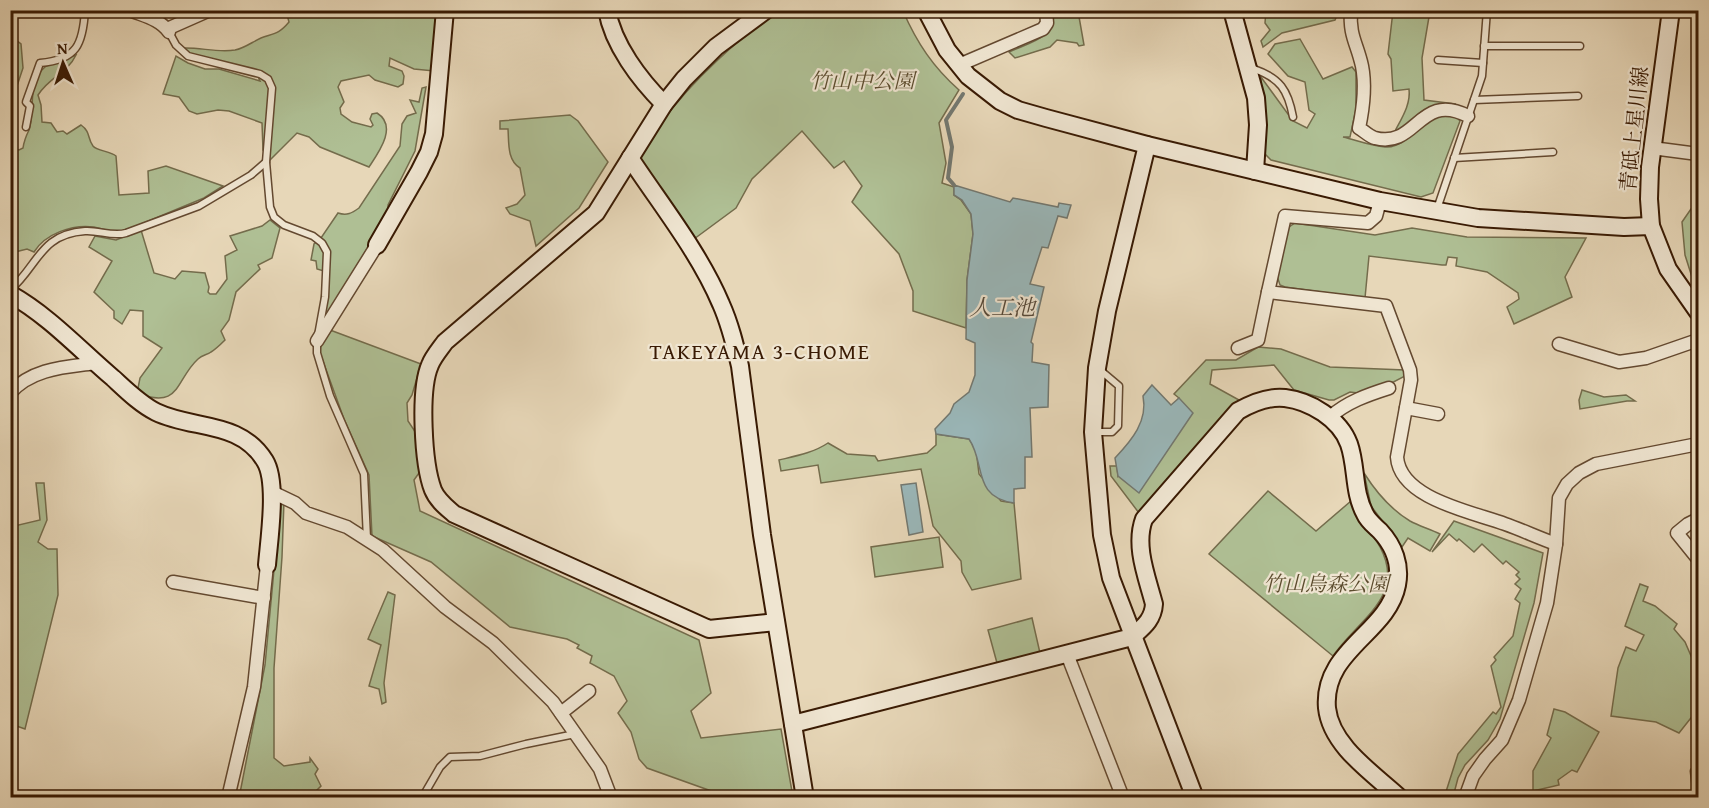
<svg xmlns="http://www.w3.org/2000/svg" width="1709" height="808" viewBox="0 0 1709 808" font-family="'Gentium Book Plus','Noto Serif JP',serif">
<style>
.green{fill:#afbf94;stroke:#746c4c;stroke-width:1.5}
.water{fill:#9ab7b9;stroke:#737870;stroke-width:1.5}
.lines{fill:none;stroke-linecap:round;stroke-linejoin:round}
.stream{stroke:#737870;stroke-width:4}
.lane-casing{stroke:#644930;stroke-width:9}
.street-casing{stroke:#644930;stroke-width:15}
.secondary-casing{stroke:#391a03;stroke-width:20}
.lane{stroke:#efe5d1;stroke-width:6}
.street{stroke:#efe5d1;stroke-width:12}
.secondary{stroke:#efe5d1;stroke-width:16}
.labels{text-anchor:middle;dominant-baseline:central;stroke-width:4.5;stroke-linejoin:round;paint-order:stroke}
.park-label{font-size:21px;font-style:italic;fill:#5c4c2e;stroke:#efe5d1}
.street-label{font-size:21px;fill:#391a03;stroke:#efe5d1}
.water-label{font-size:22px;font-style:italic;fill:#56493a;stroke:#efe5d1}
.neighbourhood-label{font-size:22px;letter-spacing:1.5px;fill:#391a03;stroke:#efe5d1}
</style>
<rect width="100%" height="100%" fill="#e7d7b8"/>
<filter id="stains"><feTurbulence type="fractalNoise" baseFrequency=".00333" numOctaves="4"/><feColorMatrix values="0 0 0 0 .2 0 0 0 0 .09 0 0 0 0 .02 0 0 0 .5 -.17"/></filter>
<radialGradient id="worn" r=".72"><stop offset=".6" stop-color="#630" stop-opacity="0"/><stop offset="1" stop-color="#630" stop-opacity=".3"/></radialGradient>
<g class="green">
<path d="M783,10l120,1c14,32 30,56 56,79l-20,33 7,40 -4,20 12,4v8l7,5 10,14 2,20 -6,46 -1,48 -53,-17v-20l-14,-37 -47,-52 10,-16 -18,-25 -10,7 -32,-37 -50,48 -16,29 -42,31 -57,-78c8,-13 16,-27 25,-39 27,-38 80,-89 121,-112z"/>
<path d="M1266,10h73v1l-4,9 -53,13 -19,14 -2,-6 9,-11 -5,-7z"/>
<path d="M286,11h152l-4,60 -20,-2 -24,-11 -1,8 13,5 2,5 -1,8 -5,3 -23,-7 -6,-5 -28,6 -3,6 6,15 -4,6 1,6 11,8 19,5 2,-2 -3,-6 2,-5 5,-1c21,13 2,39 -8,54l-49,-20 -11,-10 -12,-4 -28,28 -6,-11 -1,-27 -33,-12 -11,-1 -21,4 -8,-3 -10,-14 -16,-3 13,-38 12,7 17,6h14l41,12 -5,-11 -64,-15 -9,-7c18,-1 35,5 53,2 10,-2 17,-8 26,-12 14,-5 18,-4 28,-16z"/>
<path d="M1050,11h28l6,34 -5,1 -2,-3 -20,-3 -7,7 -35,11 -6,-6c19,-9 51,-15 41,-41z"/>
<path d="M1393,11h37l-8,47 2,42 32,4c-34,3 -32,3 -55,29h-7c7,-14 17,-28 15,-44l-16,2 -2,-32 -3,-5z"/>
<path d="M11,36l10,8 2,24 -12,36z"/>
<path d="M1300,39l23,40 29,-12 4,5v37l-6,28h-7c13,3 28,9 42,10 17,2 35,-21 47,-31l23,-1 5,6 -27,72 -12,4 -150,-37 -9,-9 -1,-74 32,44 14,7 8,-14 -6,-4 -4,-28 -17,-6 -20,-22 7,-10z"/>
<path d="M76,55c-9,19 -26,21 -38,40l3,10 1,17 9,1 6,9 6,-1 4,3 14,-9c10,7 6,13 12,21 4,5 17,5 23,10l3,39 30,-2 -1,-22 18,-5 57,20 -19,12 -82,34c-10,1 -18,-3 -28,-5 -22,-3 -49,7 -60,25l-7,-3 -16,4 -1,-106 9,3 4,-2c1,-7 3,-12 6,-18 7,-21 -3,-47 16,-63 7,-6 22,-9 31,-12z"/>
<path d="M426,87l-11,64 -27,54v6l-63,113 -4,-23 3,-30 -7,-2 -1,-8 -5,-1 3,-16 7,-6 17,-25c9,3 14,0 21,-5l41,-62 2,-22 5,-8 9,-3 -6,-13 9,2 3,-14z"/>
<path d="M570,115l8,6 30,41 -29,46 -43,38 -6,-25 -20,-7 -4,-6 11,-4 8,-9 -5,-27c-13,-8 -11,-25 -12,-39h-8v-8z"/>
<path d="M1698,207v89l-13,-41 -3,-33 9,-13z"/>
<path d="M270,220l10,8 -8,30 -14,7 2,4 -24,23 -7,28 -8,11 4,9c-4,4 -9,9 -14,12 -4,3 -9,3 -13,7 -23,21 -17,51 -61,34l3,-15 22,-30 -19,-12v-25l-13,-1 -8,14 -8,-6v-7l-20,-19 18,-31 -23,-14 6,-11 21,4 25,-10 13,43 21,6 7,-8 23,2 4,14 -1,5 2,2h6l11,-15 -2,-23 12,-6 -7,-14 32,-10z"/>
<path d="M1295,223l80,12 37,-7 55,9 119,1 -21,39 7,20 -58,27 -7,-17 12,-8 -1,-6 -31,-21 -31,-6 1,-8 -9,-1 -2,8h-4l-73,-9 -4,42 -80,-11 -5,-2 -3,-9 9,-47z"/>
<path d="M330,330l91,34 -9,31 -5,8 1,18 8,12 3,40 -5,7 6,31 279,129 12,53 -20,18 10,27 80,-9 12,68h-74l-5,-5 -67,-24 -8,-9 -8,-27 -13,-19 9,-12 -13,-25 -24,-13 2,-7 -15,-8 2,-3 -12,-6 -57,-12 -79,-65 -59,-26 -3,-61 -25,-56 -24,-66 1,-12z"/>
<path d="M1258,347l23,2 49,18 75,3 2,5 -25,13 -24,5 -8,-1 -16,8h-5l-35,-10 -20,-25 -62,5 -2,14 29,16 -100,113 -28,-37 -1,-10h7l1,10 61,-78 -5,-4 32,-34h30z"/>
<path d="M1582,390l22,7 22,-2 9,6h-8l-47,8 -1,-9z"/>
<path d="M936,434l33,5 7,10 3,25 22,27 13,2 7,76 -49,11 -10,-18 -1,-11 -28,-35 -12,-57 -100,14 -3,-18 -37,6 -2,-11c17,-4 34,-7 49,-17l19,11 28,2 3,5 49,-8 9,-8z"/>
<path d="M1364,473c12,19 26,36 46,48 9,5 20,8 30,13l-10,17 -22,-13 -6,9 -31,-41z"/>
<path d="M36,483h8l3,37 -9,22 10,7h9l1,46 -33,134 -14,-5 -1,-197 30,-7z"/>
<path d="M1268,491l48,40 35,-30c6,19 20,29 29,46 27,50 -23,73 -47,109l-124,-102z"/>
<path d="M284,501l-2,56 -8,111v90l10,8 26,-4v-4l8,11 -3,5 6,12 -4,4 7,7 -85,1 26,-133 11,-116 2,-46z"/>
<path d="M1454,521l89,32 -9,50 -34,116 -12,21 -23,25 -7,13 -5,19 -9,1 14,-44 35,-42 3,2 5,-7 -10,-41 5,-6 -2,-3 19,-21 7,-33 -5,-4 6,-10 -6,-5 5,-5 -4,-4 3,-3 -13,-11 -3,3 -21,-20 -8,8 -15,-13 -2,2 -8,-7 -17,18z"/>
<path d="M939,537l4,30 -68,10 -4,-30z"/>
<path d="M1640,584l8,3 -5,14 12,5 22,18 -3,5 11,13 10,23 3,-1v45l-19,24 -23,-11 -45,-6 7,-48 8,-21 10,4 8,-16 -19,-9z"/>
<path d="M388,592l7,3 -11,88 2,19 -4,2 -3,-15 -10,-3 12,-41 -13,-6z"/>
<path d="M1032,618l8,35 -43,10 -9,-33z"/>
<path d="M1554,709l11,3 34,20 -22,40 -5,-2 -14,10 1,5 -26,6v-20l18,-33 -4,-3z"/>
</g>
<g class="water">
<path d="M954,185l56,17 3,-4 45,9 1,-4 12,2 -4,13 -9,-2 -10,32 -6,-1 -12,37 14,3 -13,55 2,2 -1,18 17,3 -1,42 -18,1 2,49h-7v31l-11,1v14c-42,-6 -28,-39 -45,-64l-33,-5 -1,-5 15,-16 4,-9 15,-12 6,-17v-32l-9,-4 1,-59 6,-46 -2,-20 -9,-14 -8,-5z"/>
<path d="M1152,385l19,20 8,-7 14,15 -54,80 -21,-17 -3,-18c17,-18 33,-37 28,-62z"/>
<path d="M916,483l7,49 -14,3 -8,-50z"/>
</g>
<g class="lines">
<path class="stream" d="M954,185l-6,-7 4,-31 -6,-27 17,-26"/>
<g class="lane-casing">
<g id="lane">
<path d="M169,32l7,13 12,11 72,18 8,5 4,9 -6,74 4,45 4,10 10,8 29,11 9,7 5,9 -2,45 -8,44v12l13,43 34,78 3,65"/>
<path d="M1484,46h96"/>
<path d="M1438,60l45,3"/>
<path d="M1250,72l4,-3c26,9 34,21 39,48"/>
<path d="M1474,100l104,-4"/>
<path d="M26,127l4,-21 -4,-4 14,-39c37,-3 43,-19 45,-53"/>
<path d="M1454,158l99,-6"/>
<path d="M1437,209l45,-133 5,-66"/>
<path d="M10,290c28,-24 30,-56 75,-59 14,-1 27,6 41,2l73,-27 52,-31 15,-13"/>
<path d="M1095,432h17l6,-6 1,-40 -19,-16"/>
<path d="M1697,797l-3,-26 4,-3"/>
<path d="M422,798l18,-31 10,-10 30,-1 46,-12 49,-10"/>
</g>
</g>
<g class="street-casing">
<g id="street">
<path d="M130,10c14,6 30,9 39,22"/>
<path d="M1351,10c-2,26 6,33 11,56 4,20 1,43 -3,62 5,3 11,9 16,10 42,11 44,-47 93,-22"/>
<path d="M167,29l43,-19"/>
<path d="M959,65l84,-36 4,-6 -1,-13"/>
<path d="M1652,148l46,6"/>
<path d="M1380,201l-4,15 -8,7 -83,-7 -17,76 118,14 24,64 1,10 -14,77c3,42 76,55 108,67 17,6 34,14 51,20"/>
<path d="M317,341l60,-96"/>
<path d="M1559,344l60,18 27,-4 52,-18"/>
<path d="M1238,348l20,-8 10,-48"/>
<path d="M10,393c22,-25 56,-26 86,-30"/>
<path d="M1406,408l32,6"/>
<path d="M1330,417c17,-15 37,-22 59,-29"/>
<path d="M272,492l23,11 11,10 41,14 36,23 62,57 48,36 60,59 47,67 11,29"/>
<path d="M1698,519l-10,5 -11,9 21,26"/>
<path d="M173,582l91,16"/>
<path d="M1067,654l56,144"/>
<path d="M561,713l28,-22"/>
<path d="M228,798l26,-111 13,-122"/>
<path d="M1465,798l8,-22 12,-17 17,-19 17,-40 28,-97 9,-59 3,-46 8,-14 12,-11 17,-9 102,-20"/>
</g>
</g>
<g class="secondary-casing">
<g id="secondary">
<path d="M607,10c6,35 33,70 57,94"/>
<path d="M766,10l-50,37 -32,32 -20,25 -68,109 -151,129c-5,7 -12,15 -15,23 -11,25 -7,99 3,125 4,10 13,17 21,24l255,115 67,-7"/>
<path d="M926,10l21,40 21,26 32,25 18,9 28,8 101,27 233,56 98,17 146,9 27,-1"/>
<path d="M1232,10l24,88 2,27 -3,46"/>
<path d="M1671,10l-21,157 -1,32 2,27 17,43 30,43"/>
<path d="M1147,145l-40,166 -10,57 -4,64 9,103 9,43 84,220"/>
<path d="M630,158c31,47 69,94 91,146 9,20 14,41 19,62l22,169 43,263"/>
<path d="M377,245l42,-73 10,-20 5,-18 11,-124"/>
<path d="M10,294c39,22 69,55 103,84 13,12 27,26 43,34 37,18 84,8 109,49 13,21 4,79 2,104"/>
<path d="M793,724l339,-87c11,-10 21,-17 22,-33 -7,-27 -20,-58 -10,-85l94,-108c14,-8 30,-15 47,-13 25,3 55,21 64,46 8,23 4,48 16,70 3,7 10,12 15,17 14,15 21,34 17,54 -9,48 -75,65 -70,123 4,38 46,65 73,90"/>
</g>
</g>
<use href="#lane" class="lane"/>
<use href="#street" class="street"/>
<use href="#secondary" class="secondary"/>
</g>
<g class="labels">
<g class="park-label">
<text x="862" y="80">竹山中公園</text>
<text x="1326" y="583">竹山烏森公園</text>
</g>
<g class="street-label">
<text transform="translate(1634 129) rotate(-84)">青砥上星川線</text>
</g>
<g class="water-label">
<text x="1002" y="307">人工池</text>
</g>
<g class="neighbourhood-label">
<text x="760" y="351">TAKEYAMA 3-CHOME</text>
</g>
</g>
<rect width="1709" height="808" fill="none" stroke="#e7d7b8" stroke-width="36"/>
<rect x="12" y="12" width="1685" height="784" fill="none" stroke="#391a03" stroke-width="3"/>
<rect x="18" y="18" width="1673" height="772" fill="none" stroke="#391a03" stroke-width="1.5"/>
<g transform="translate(63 63) rotate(357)" stroke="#efe5d1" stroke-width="4.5" paint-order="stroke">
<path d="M0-4.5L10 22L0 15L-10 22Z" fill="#391a03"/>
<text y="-9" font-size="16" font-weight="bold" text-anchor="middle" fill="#391a03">N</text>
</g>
<rect width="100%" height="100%" filter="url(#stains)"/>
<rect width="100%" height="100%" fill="url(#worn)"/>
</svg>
